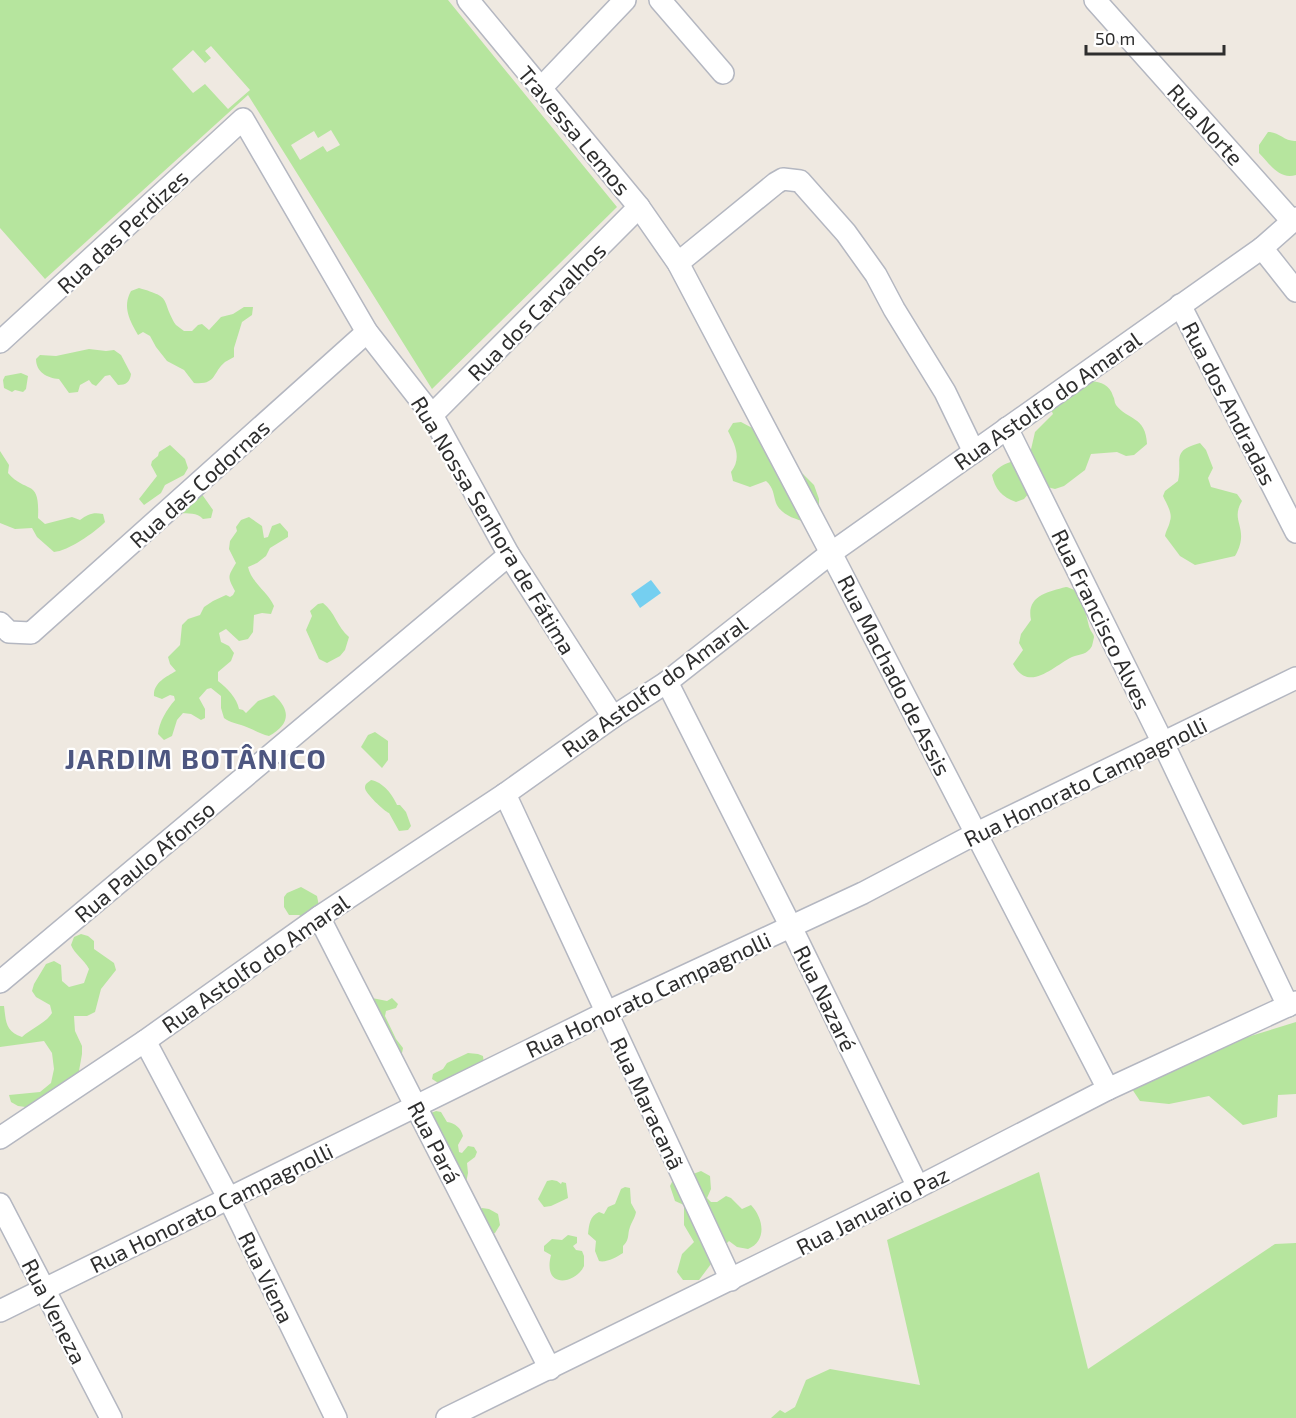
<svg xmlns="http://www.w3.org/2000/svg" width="1296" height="1418" viewBox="0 0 1296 1418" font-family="'Exo 2',sans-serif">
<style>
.green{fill:#b6e59e;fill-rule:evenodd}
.water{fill:#75cff0}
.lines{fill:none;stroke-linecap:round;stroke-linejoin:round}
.minor-casing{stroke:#b4b7c1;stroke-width:24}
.minor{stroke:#fff;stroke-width:21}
.labels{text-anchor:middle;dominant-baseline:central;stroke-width:4.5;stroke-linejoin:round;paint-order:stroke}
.street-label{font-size:22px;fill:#2e2e2e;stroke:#fff}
.district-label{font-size:28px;font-weight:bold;letter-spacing:1.5px;fill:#4d5680;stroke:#fff}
</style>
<rect width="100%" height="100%" fill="#efe9e1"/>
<g class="green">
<path d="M0,0h448l169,207 -185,182 -184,-294 -203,184 -45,-51zM211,46l39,44 -22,19 -23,-25 -12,9 -21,-24 21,-19 12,13 6,-5 -6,-7zM331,130l9,15 -13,7 -4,-6 -23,14 -9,-15 23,-14 4,7z"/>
<path d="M1268,132c11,0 17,10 28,9v34c-17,5 -26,-11 -37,-22v-8z"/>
<path d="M139,288c35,10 21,11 37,37l8,6h8l6,-6 4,-1 7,6 12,-13 12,-3 11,-7h9l-1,8 -10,7 -8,26v9c-3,2 -6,3 -9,5 -13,11 -8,23 -31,21l-10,-13 -17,-9 -11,-14 -6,-11 -7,-4 -5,3c-8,-14 -16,-28 -7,-44z"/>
<path d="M89,349l17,2 8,-1 7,5 10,19c-1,8 -5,11 -13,11l-8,-10 -5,1 -9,10 -4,-2 -3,-4 -9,5 -2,7 -9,1 -10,-14c-12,-1 -23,-7 -23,-20l4,-4 16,1z"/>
<path d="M21,373l7,3 -2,13 -3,3 -8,-2 -3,2 -8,-4 -1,-8 2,-4z"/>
<path d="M1091,381c10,1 19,4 22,15 2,3 1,6 3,9 11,15 30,11 31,39l-13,11 -8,1 -9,-4 -26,2 -6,16 -21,16 -9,3 -8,-2 -17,5 -6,7 -8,3c-14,-5 -21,-13 -24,-27 9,-13 23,-14 37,-17l6,-26 18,-18 -3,-7z"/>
<path d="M741,422l15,8 23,35 24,9 11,11 5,14v9l-13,14c-11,-3 -25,-7 -30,-19 -3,-9 -2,-15 -10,-22l-16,6 -17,-6 -2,-9c11,-14 4,-27 -3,-41l5,-8z"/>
<path d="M1200,443l6,7 7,18 -5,10 3,9 26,7 5,7c-13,21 9,27 -7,55l-40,9 -15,-9 -15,-20c1,-6 4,-9 5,-15 3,-8 -4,-18 -7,-25l2,-5 13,-10c5,-21 -8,-30 22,-38z"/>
<path d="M170,445l15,14 3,9 -4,7 -19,10 -4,8 -17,12 -5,-6 18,-23 -6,-11 1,-4 6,-5 1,-4z"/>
<path d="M0,451l9,14 -1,8c19,22 32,4 30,45l7,6 27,-7 8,3c8,-6 13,-8 23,-6l2,8c-11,11 -37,29 -51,30l-17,-15 -5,-9 -17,1 -15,-6z"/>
<path d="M201,493l12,17 -2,8 -8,1c-6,-7 -15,-5 -23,-6z"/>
<path d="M249,517l13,9 2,12 4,-1 4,-11 8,-3 8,9v5l-18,11 -4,8 -9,7 -9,4c3,15 20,25 26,39l-3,8 -9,-1 -8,2 -1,17 -5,7 -9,2 -13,-12 -7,4 2,9 8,4 5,7 -3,8 -13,11v9c9,7 19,17 21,28l4,1 3,3 12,-12 16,-6c18,16 15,30 -5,41 -9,-2 -16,-7 -25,-10 -8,-3 -13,-3 -20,-8l-3,-10v-12l-10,-8 -4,1 -8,9 6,11v9l-4,2 -10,-6 -8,-1 -6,7 -5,16 -8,4 -6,-6c1,-12 9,-25 17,-34l-1,-4 -4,-1 -8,4 -8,-3c-1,-13 12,-19 22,-25l-6,-7 -2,-7 12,-12 2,-20 6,-6 12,-4 4,-8 9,-6 13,-6 4,2 3,-2 2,-4c-8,-15 -7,-14 1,-28l-7,-14 1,-8 7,-10 -1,-4 5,-7z"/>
<path d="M1066,587c2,0 6,2 8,3 11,9 12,27 16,39 1,3 4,5 4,8 0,1 -2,9 -2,9 -5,9 -12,8 -20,11 -20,10 -43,36 -59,7l10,-14 -4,-7 2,-9 10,-14c-5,-24 16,-28 35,-33z"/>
<path d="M323,603c12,9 14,24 26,34l-4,13 -5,6 -13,7 -8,-4 -13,-29 6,-14 -2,-5 8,-7z"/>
<path d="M375,732l13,9v19l-6,8 -21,-21 7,-12z"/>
<path d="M371,780c12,2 22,15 26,25h3l6,7 5,14 -3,4 -9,1 -10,-18c-5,-2 -24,-20 -24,-25 0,-5 3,-5 6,-8z"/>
<path d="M301,887l16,9 2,10 -15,12 -5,-3h-10l-5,-8v-10l3,-4z"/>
<path d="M81,934l7,2 6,5v8l20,14 2,7 -15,19 -6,23 -8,4h-13l1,15 7,15v8l-3,17 -4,7 -42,30 -15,-2 -7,-4 -2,-7 31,-3 11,-9 3,-14 -2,-16 -8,-12 -44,6v-41h4c2,15 1,25 18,31 10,-9 24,-14 30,-24l-2,-8 -14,-8 -4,-6 2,-7 12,-20 8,-3 7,4 1,16 7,6 15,-4 5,-14c-5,-10 -14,-14 -18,-24l3,-8z"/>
<path d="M372,998l15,3 5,-3 6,6 -2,4 -10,3 -1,5 11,23 7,9 -2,10 -43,-40v-6z"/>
<path d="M1296,1022v72l-18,1 -1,22 -34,8 -34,-29 -40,8 -29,-3 -8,-12 92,-53 20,2z"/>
<path d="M468,1053l10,1 5,2 1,8 -44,20 -8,-5 1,-5 10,-5 4,-6z"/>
<path d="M436,1111l5,1 6,10c8,1 14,6 16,14l-5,9 1,7 3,1 6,-7 6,1 3,5 -2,5 -8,6 1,10 -2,10 -35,-70z"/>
<path d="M701,1171l9,5 1,13 -4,9 4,4h6l9,-6 5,2 11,11 9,-4c13,14 16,36 -3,44l-11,-2 -8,-6 -14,14 -4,9 -12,16h-16l-6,-8 5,-18 12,-12 -10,-17v-20l-9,-4 -5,-15 2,-4z"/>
<path d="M1039,1172l49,197 187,-125 21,-1v175h-525l9,-8 5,3 10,-6 11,-27 24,-11 90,16 -33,-145z"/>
<path d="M552,1180l5,1 4,3 1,-2 4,1 2,15 -17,8 -7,1 -6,-8 9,-18z"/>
<path d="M625,1187l5,1 1,15 5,9c-1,6 -4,9 -6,15 -3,8 0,12 -7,19v7c-6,4 -17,10 -24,8l-4,-10 1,-10 -8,-7c1,-10 2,-18 11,-22l5,2 4,-7 7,-3 6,-15z"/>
<path d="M482,1208l7,1 9,5 2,11 -5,8 -5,2 -12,-24z"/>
<path d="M568,1235l9,2v6l-4,3 3,4 6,1 2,5v10c-8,18 -42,24 -33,-11l-7,-4v-5l8,-7 10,1z"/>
</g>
<path class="water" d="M651,580l10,13 -21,15 -9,-14z"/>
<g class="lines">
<g class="minor-casing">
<g id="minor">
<path d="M468,0l171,207 39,56 153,290 277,536"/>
<path d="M660,0l63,73"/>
<path d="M1095,0l197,221"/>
<path d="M541,88l84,-88"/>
<path d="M1262,248l34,43"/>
<path d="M678,263l98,-80 7,-4 17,2 46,52 30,42 18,34 51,83 29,60"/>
<path d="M1180,305l116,227"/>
<path d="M0,342l243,-223 124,213 65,83 77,140 104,162"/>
<path d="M432,415l207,-208"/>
<path d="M1007,428l156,315 125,263"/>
<path d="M0,623l9,9 22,1 336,-301"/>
<path d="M667,682l124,245 127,260"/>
<path d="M505,794l226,486"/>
<path d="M319,917l231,452"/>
<path d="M0,982l509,-427"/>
<path d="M145,1041l84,158 107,219"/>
<path d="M0,1138l145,-97 174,-124 186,-123 108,-77 54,-35 164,-129 431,-305 34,-30"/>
<path d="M0,1204l111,214"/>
<path d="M0,1311l605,-298 258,-120 114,-60 319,-155"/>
<path d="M447,1418l471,-231 190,-98 188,-87"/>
</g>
</g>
<use href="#minor" class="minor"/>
</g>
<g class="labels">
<g class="street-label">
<text transform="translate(1206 124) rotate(48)">Rua Norte</text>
<text transform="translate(575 130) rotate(50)">Travessa Lemos</text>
<text transform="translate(122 231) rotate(-43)">Rua das Perdizes</text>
<text transform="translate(536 311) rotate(-45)">Rua dos Carvalhos</text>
<text transform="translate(1047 400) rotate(-35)">Rua Astolfo do Amaral</text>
<text transform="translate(1230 403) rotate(63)">Rua dos Andradas</text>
<text transform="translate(199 483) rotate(-42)">Rua das Codornas</text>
<text transform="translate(494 525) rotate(59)">Rua Nossa Senhora de Fátima</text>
<text transform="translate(1102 619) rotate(64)">Rua Francisco Alves</text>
<text transform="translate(895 675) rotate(63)">Rua Machado de Assis</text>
<text transform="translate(654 686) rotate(-36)">Rua Astolfo do Amaral</text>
<text transform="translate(1085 781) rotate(-26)">Rua Honorato Campagnolli</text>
<text transform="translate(144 861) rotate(-40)">Rua Paulo Afonso</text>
<text transform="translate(255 963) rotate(-35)">Rua Astolfo do Amaral</text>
<text transform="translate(648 994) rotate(-25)">Rua Honorato Campagnolli</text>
<text transform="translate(826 998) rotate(64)">Rua Nazaré</text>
<text transform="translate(648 1103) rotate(65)">Rua Maracanã</text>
<text transform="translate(435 1142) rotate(63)">Rua Pará</text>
<text transform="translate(211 1207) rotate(-26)">Rua Honorato Campagnolli</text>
<text transform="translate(872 1210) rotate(-27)">Rua Januario Paz</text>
<text transform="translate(267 1277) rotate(64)">Rua Viena</text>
<text transform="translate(55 1311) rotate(63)">Rua Veneza</text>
</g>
<g class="district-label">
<text x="196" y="758">JARDIM BOTÂNICO</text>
</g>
</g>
<path d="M1086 45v9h138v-9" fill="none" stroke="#2e2e2e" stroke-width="3"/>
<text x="1095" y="45" font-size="18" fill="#2e2e2e" stroke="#ffffff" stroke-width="4.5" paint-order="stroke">50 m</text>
</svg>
